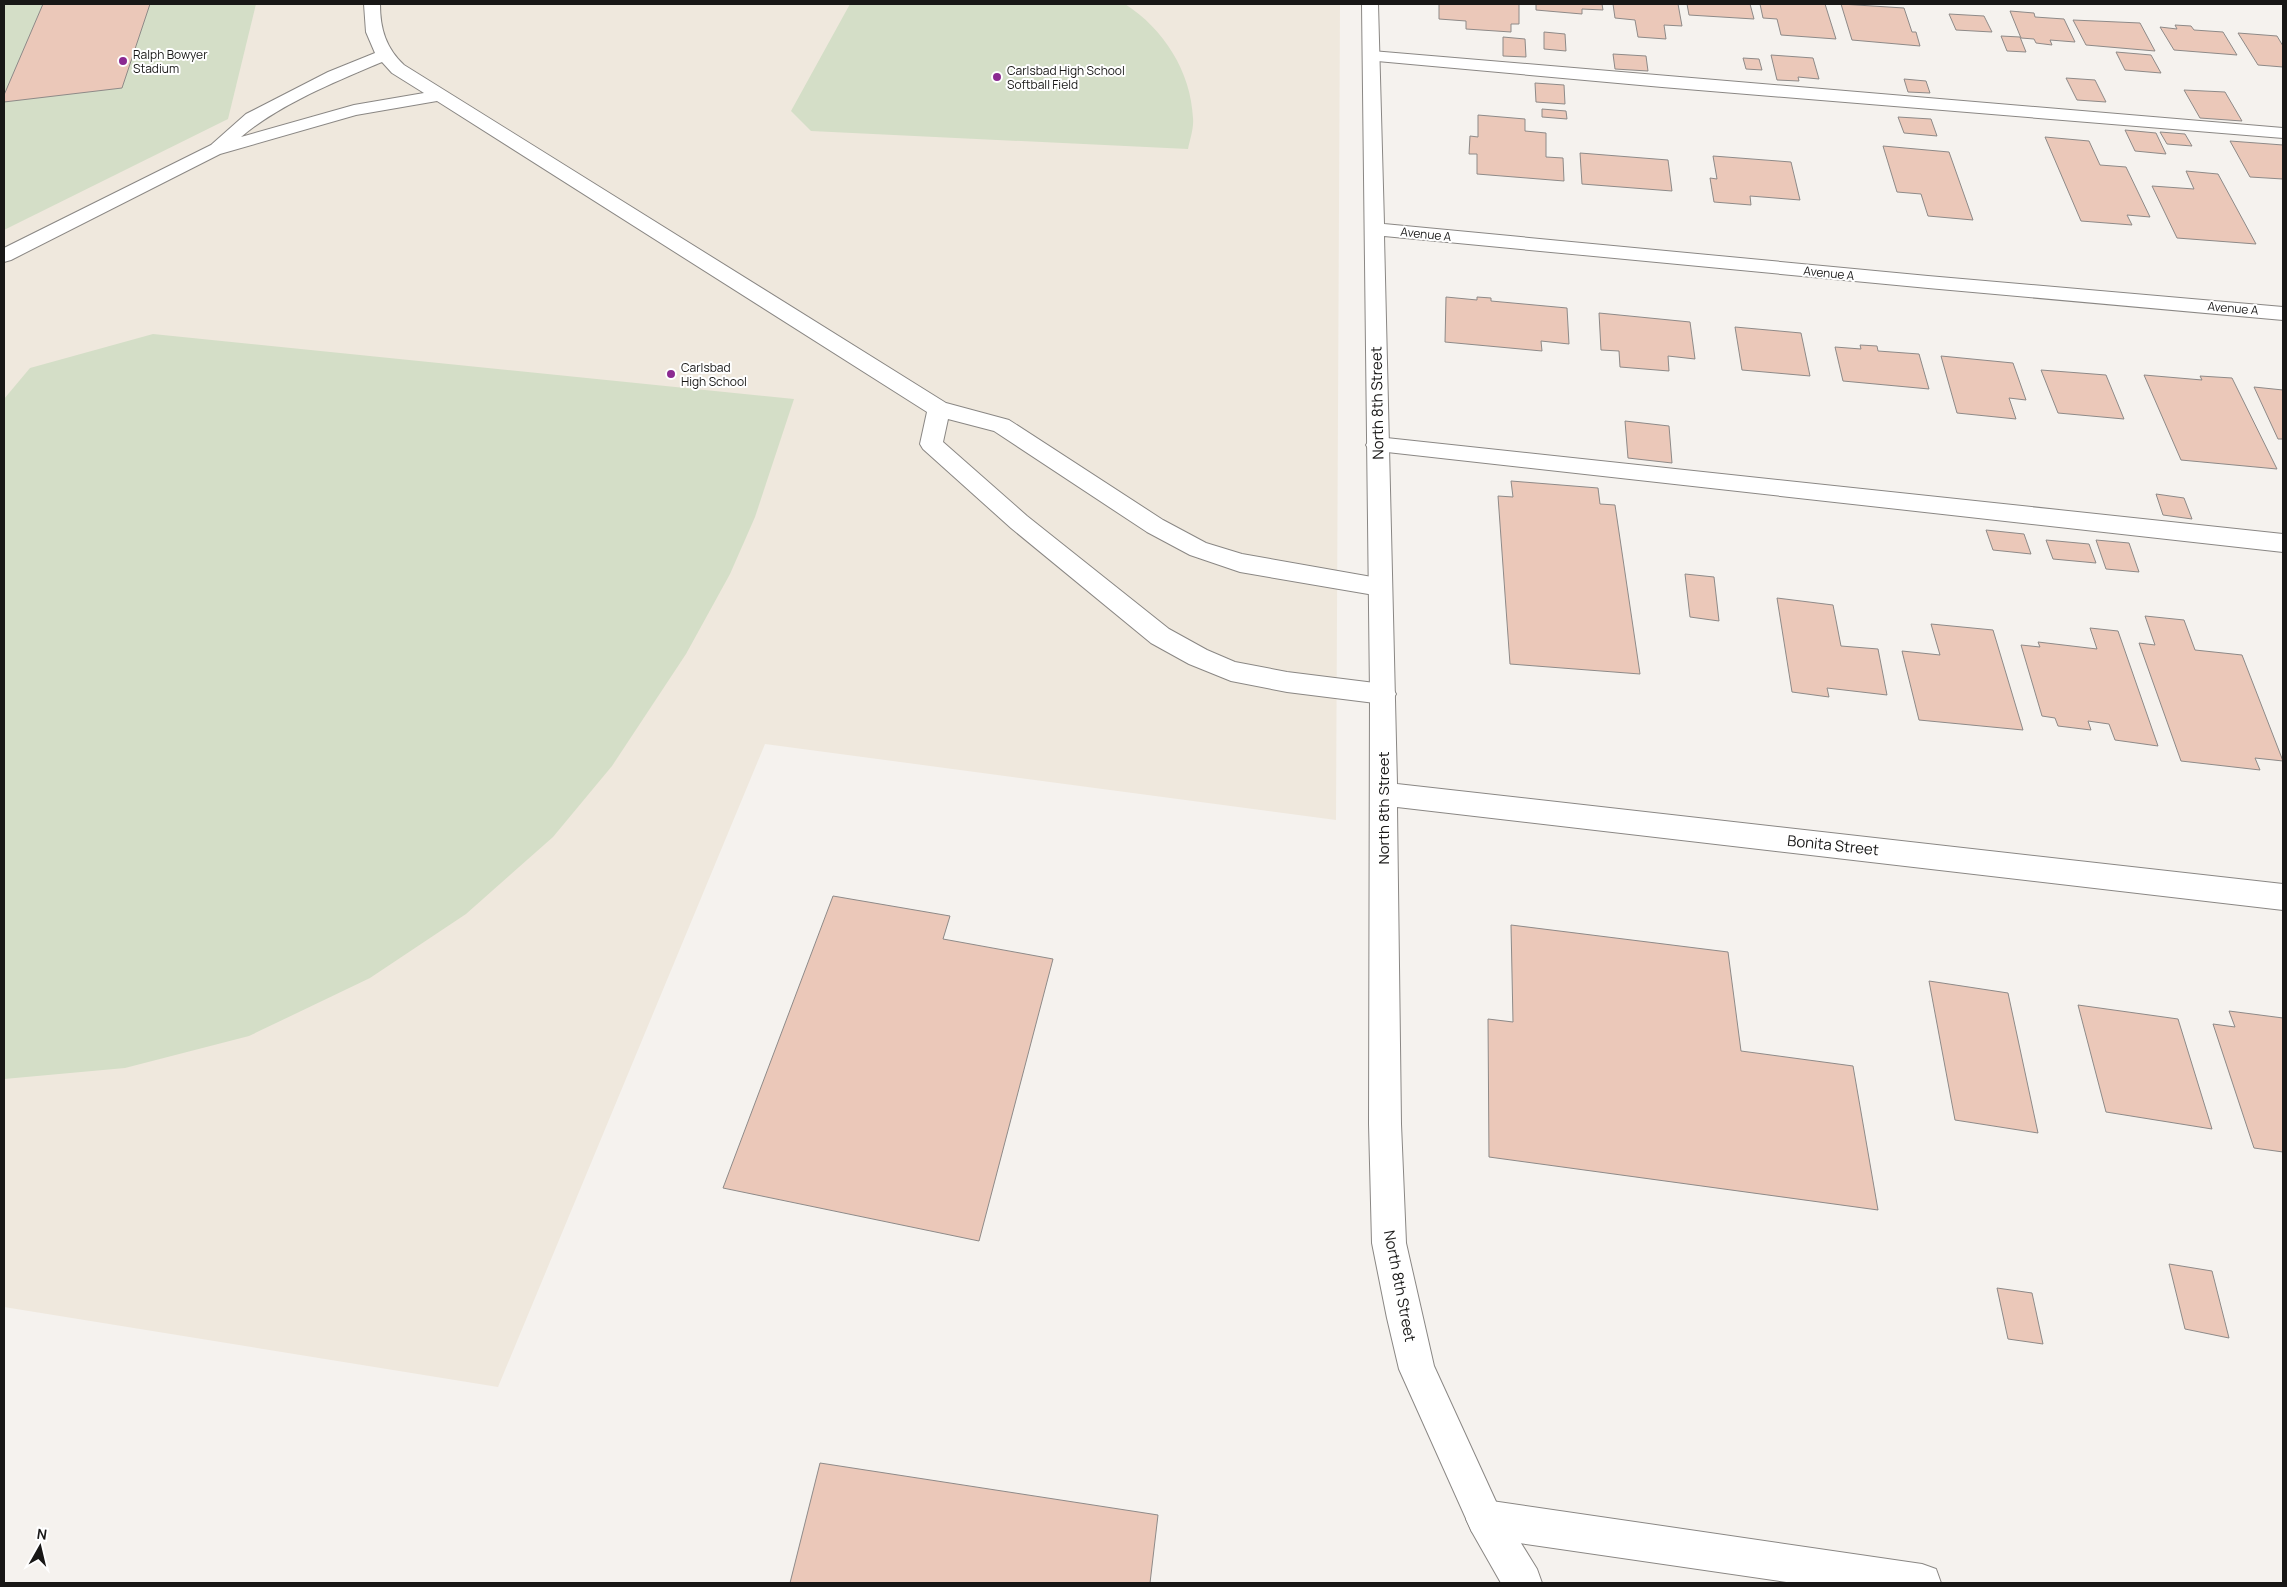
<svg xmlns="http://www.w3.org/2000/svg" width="2287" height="1587" viewBox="0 0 2287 1587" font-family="Manrope,sans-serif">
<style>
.built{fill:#efe8dd}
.green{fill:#d4dec7}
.building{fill:#ebc8b9;stroke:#8e8a88}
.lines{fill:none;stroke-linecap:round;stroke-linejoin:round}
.service-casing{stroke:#8a8784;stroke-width:2}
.minor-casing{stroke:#8a8784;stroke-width:2}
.service{fill:#fff;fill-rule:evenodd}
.minor{fill:#fff;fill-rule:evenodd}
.poi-dot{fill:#8b2991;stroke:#fff;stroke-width:2}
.labels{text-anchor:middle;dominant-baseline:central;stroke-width:4;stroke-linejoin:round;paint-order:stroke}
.far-poi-label{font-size:12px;fill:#181716;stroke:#fff;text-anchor:start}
.far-street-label{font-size:12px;fill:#181716;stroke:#fff}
.street-label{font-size:15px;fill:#181716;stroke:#fff}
</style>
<rect width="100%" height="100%" fill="#f5f2ee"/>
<path class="built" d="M4,4h1336l-4,816 -571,-76 -267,643 -494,-80z"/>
<g class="green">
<path d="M4,4h252l-28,115 -224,111z"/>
<path d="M850,4h275c39,25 66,68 68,114 1,10 -3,21 -5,31l-377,-18 -20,-20z"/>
<path d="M153,334l641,65 -39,118 -25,57 -44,80 -74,112 -59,71 -87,77 -96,64 -121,58 -124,32 -121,11v-680l26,-31z"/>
</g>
<g class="building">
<path d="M43,4h107l-28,84 -118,14v-7z"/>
<path d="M1439,4h80v20h-8v8l-45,-3v-8l-27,-2z"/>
<path d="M1536,4h66l1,6 -21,-1v5l-46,-4z"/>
<path d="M1613,4h65l4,22 -18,-1 2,14 -28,-2 -3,-17 -20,-2z"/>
<path d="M1687,4h63l4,15 -65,-4z"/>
<path d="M1760,4h65l11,35 -55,-4 -4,-16 -14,-1z"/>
<path d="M1841,4l63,4 8,24h4l4,14 -68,-6z"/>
<path d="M2010,11l24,2 1,4 29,2 11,23 -25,-2 2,5 -16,-2 -2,-4 -13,-1z"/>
<path d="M1949,14l35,2 8,16 -36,-2z"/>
<path d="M2073,20l67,3 15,28 -69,-6z"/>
<path d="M2175,25l16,1 3,4 29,2 14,23 -63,-5 -14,-23 17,2z"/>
<path d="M1544,32l21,2 1,17 -22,-2z"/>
<path d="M2238,33l39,3 6,10v21l-25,-2z"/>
<path d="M2001,36l19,1 6,15 -19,-1z"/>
<path d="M1503,37l22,2 1,18 -23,-1z"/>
<path d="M2116,52l35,3 10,18 -36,-3z"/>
<path d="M1613,54l33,2 2,15 -33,-2z"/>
<path d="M1771,55l42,3 6,21 -21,-2 1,4 -22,-1z"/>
<path d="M1743,58l16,1 3,11 -16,-1z"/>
<path d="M2066,78l29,2 11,22 -29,-2z"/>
<path d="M1904,79l22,2 4,12 -22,-1z"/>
<path d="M1535,83l29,2 1,19 -29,-2z"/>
<path d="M2184,90l41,2 17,29 -42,-3z"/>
<path d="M1542,109l24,2 1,8 -25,-2z"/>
<path d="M1478,115l47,4v12l21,2v24l17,1 1,23 -87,-7v-20h-8l1,-18 8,1z"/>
<path d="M1898,117l33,2 6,17 -33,-3z"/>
<path d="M2125,130l31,3 10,21 -31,-3z"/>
<path d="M2160,132l25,2 7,12 -25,-2z"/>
<path d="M2045,137l44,4 11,24 26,2 24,50 -23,-2 5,10 -51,-4z"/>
<path d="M2230,141l53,4v34l-33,-2z"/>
<path d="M1883,146l66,6 24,68 -45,-4 -7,-22 -24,-2z"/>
<path d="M1580,153l88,7 4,31 -90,-7z"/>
<path d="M1713,156l78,6 9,38 -50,-4 1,9 -37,-3 -4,-24 7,1z"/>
<path d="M2186,171l32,3 38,70 -79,-6 -25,-52 42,3z"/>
<path d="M1446,297l31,3v-3l14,1v3l76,7 2,36 -28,-3 1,10 -97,-9z"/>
<path d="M1599,313l91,9 5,37 -27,-3 1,15 -49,-4 -1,-16 -18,-1z"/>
<path d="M1735,327l66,6 9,43 -68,-6z"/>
<path d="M1860,345l17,1 1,5 41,3 10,35 -86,-8 -8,-34 26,2z"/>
<path d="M1941,356l72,7 13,37 -17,-2 7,21 -59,-6z"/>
<path d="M2041,370l65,5 18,44 -66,-6z"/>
<path d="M2144,375l58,5 -2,-4 32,2 45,91 -96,-9z"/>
<path d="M2254,387l29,3v49h-5z"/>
<path d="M1625,421l44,5 3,37 -44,-5z"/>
<path d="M1511,481l87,7 2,16 15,1 25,169 -130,-10 -12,-168 15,1z"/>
<path d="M2156,494l28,4 8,21 -29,-4z"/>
<path d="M1986,530l38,4 7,20 -38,-4z"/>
<path d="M2046,540l43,4 7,19 -43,-4z"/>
<path d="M2096,540l33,3 10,29 -33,-3z"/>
<path d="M1685,574l29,3 5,44 -29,-4z"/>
<path d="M1777,598l56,7 8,41 37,3 9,46 -60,-7 2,9 -37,-5z"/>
<path d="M2145,616l39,4 11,30 47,5 41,106 -28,-3 5,12 -79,-9 -42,-118 16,2z"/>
<path d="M1931,624l62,6 30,100 -104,-10 -17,-69 38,4z"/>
<path d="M2090,628l28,3 40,115 -43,-6 -6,-16 -21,-3 3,9 -33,-4 -3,-8 -13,-2 -21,-71 19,2 -2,-5 59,7z"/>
<path d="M833,896l117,20 -7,23 110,20 -74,282 -256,-53z"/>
<path d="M1511,925l217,27 13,99 112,15 25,144 -389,-53 -1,-138 25,3z"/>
<path d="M1929,981l79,12 30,140 -83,-13z"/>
<path d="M2078,1005l100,14 34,110 -106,-17z"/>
<path d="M2229,1011l54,7v134l-29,-4 -41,-124 22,3z"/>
<path d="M2169,1264l43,7 17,67 -44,-9z"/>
<path d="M1997,1288l35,5 11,51 -35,-5z"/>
<path d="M820,1463l338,52 -8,68h-360z"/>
</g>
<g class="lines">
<g class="service-casing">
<g id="service">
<path d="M364,4h16c0,25 6,44 24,61l542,338 63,17 154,100 43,23 36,11 147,26 3,7 -3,7 -9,2 -140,-24 -50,-17 -43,-23 -153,-101 -46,-12 -5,23 84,74 142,113 38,21 28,12 52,10 96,12 9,3 4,7 -4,7 -9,3 -96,-12 -56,-11 -42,-17 -38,-21 -140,-115 -88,-79 -3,-5 7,-32 -490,-311 -81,14 -136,39 -209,106 -7,2v-14l207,-103 35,-31 82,-42 47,-19 -9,-21zM382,62l10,11 32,20 -70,12 -113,32c39,-33 94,-55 141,-75z"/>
<path d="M1372,51l911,77v10l-621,-51 -296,-27 -3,-4 3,-4z"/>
<path d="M1377,437l906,97v18l-914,-102 -3,-5 3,-5z"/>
<path d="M1485,1500l437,64 14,5 5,14h-148l-308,-45 -13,-6 -6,-13 6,-13z"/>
</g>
</g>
<g class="minor-casing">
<path id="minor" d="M1362,4h16l6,220 544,52 355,31v13l-355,-32 -544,-52 13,548 886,100v26l-886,-103 4,317 5,119 28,123 64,140 39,63 5,14h-41l-29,-51 -73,-163 -12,-51 -15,-75 -3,-119 1,-430z"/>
</g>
<use href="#service" class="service"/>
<use href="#minor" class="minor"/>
</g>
<g class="poi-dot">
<circle cx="123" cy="61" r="5"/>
<circle cx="997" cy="77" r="5"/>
<circle cx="671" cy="374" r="5"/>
</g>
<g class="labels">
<g class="far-poi-label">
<text x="133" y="54">Ralph Bowyer<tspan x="133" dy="14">Stadium</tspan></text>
<text x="1007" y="70">Carlsbad High School<tspan x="1007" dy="14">Softball Field</tspan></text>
<text x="681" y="367">Carlsbad<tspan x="681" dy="14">High School</tspan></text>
</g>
<g class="far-street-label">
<text transform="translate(1426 234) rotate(6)">Avenue A</text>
<text transform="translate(1829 273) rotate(6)">Avenue A</text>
<text transform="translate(2233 308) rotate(5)">Avenue A</text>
</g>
<g class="street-label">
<text transform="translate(1377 403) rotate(-91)">North 8th Street</text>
<text transform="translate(1383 808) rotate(-90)">North 8th Street</text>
<text transform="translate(1833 845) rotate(6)">Bonita Street</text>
<text transform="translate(1400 1286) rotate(79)">North 8th Street</text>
</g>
</g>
<rect width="2287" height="1587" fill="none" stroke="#181716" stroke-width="10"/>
<g transform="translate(40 1547) rotate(8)" stroke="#ffffff" stroke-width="4" paint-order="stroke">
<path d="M0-4L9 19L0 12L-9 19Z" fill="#181716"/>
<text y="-8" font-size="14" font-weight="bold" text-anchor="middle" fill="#181716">N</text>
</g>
</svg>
